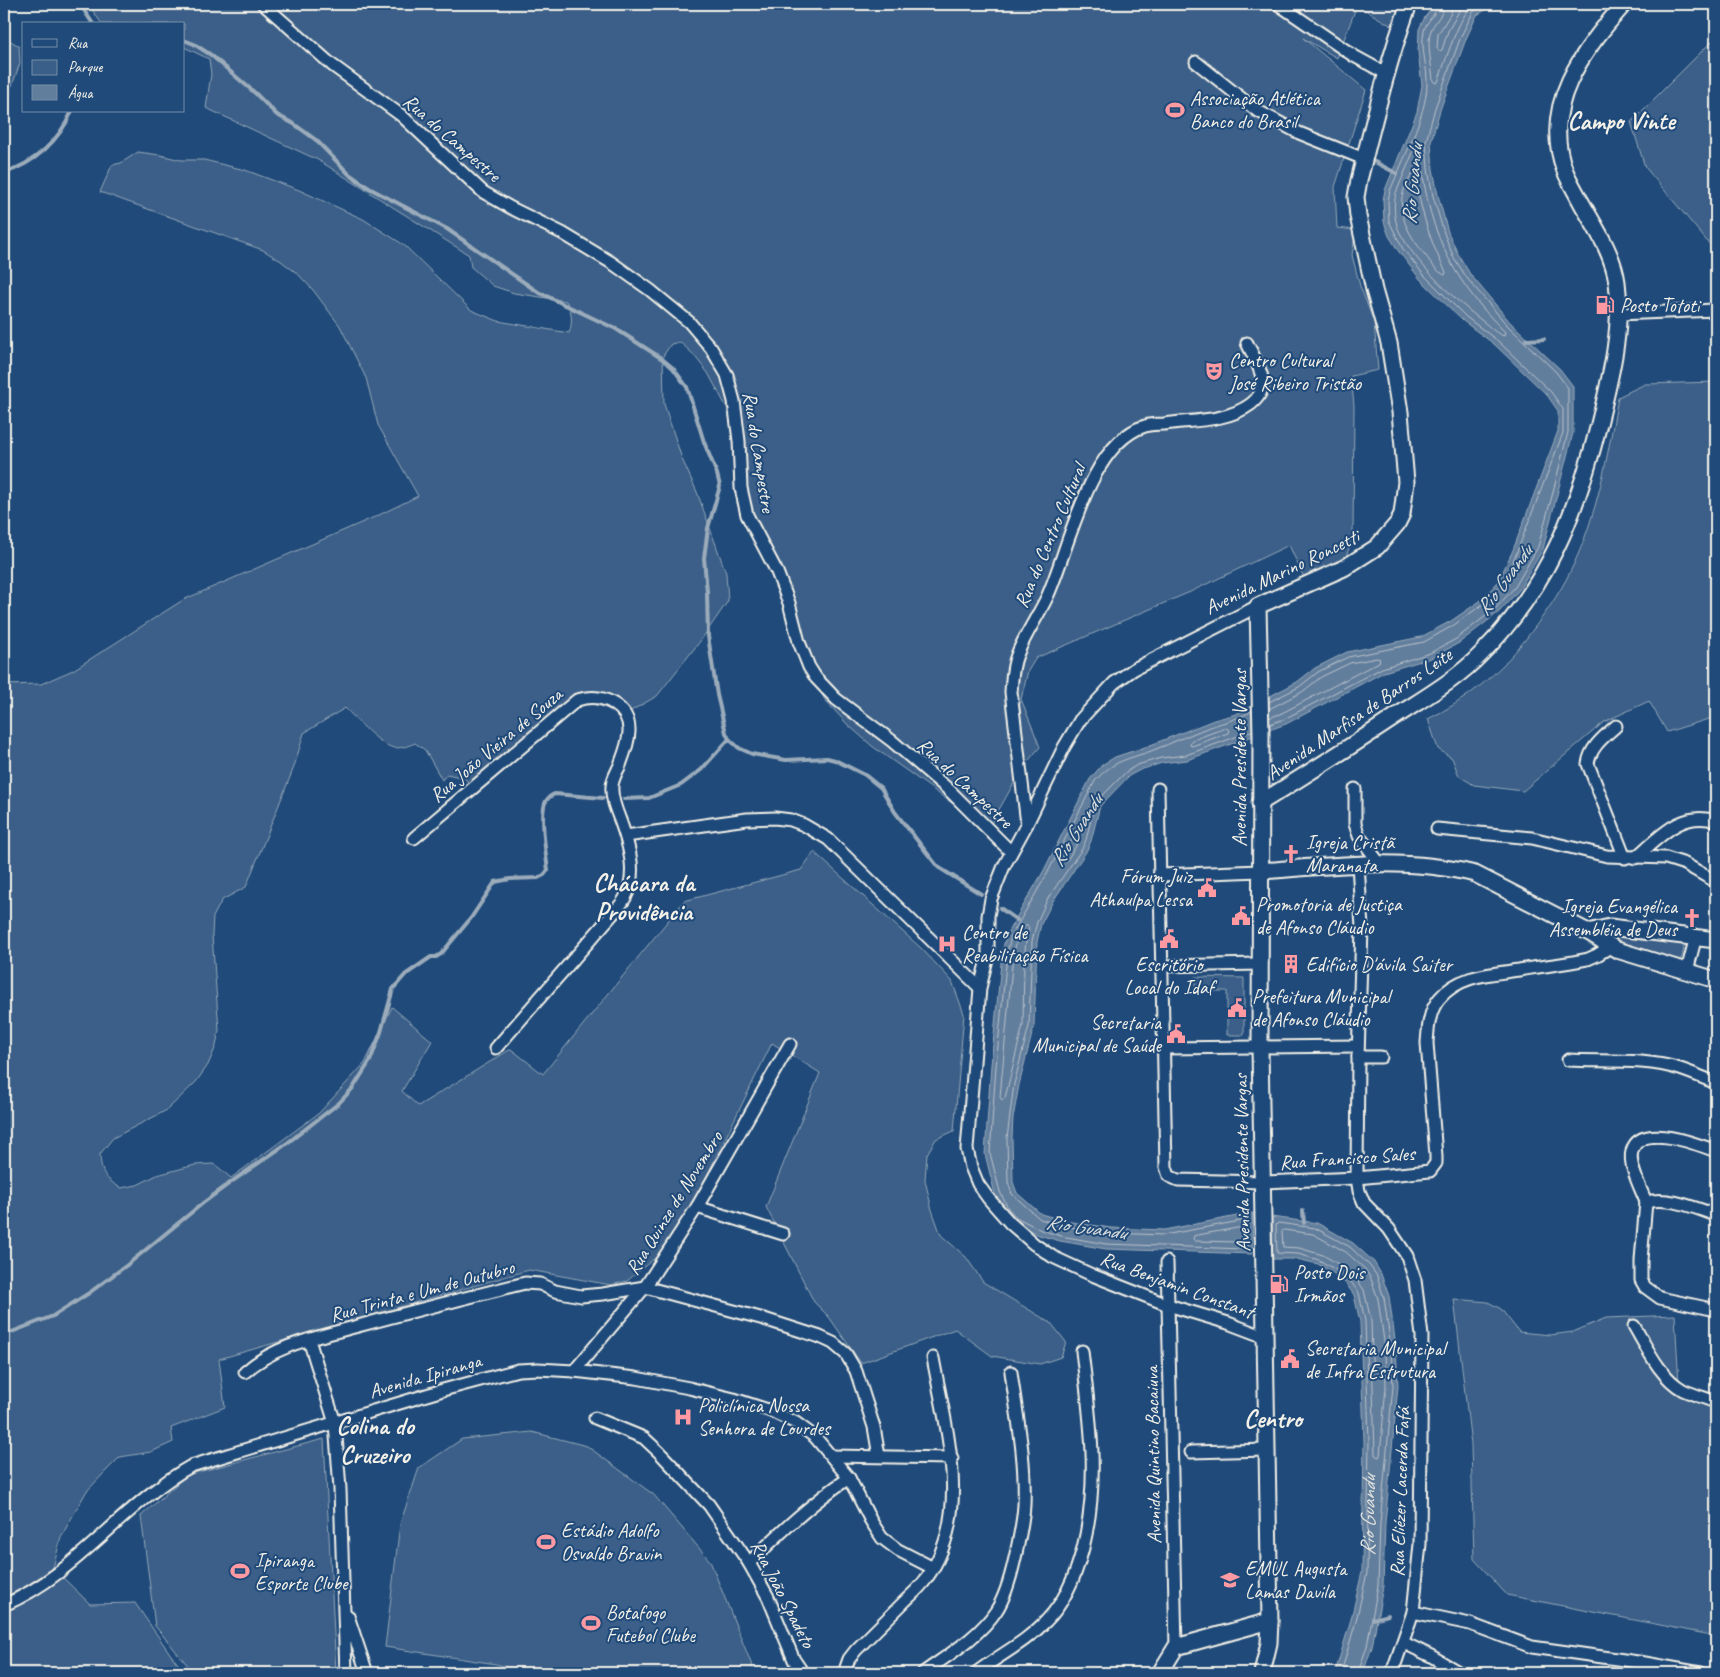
<svg xmlns="http://www.w3.org/2000/svg" width="1720" height="1677" viewBox="0 0 1720 1677" font-family="Caveat,sans-serif">
<style>
.green{fill:#3a5f88;stroke:#97a8b8}
.water{fill:#627e9d;stroke:#9cacbb}
.lines{fill:none;stroke-linecap:round;stroke-linejoin:round}
.shore{stroke:#bac3ca;stroke-width:1}
.stream{stroke:#9cacbb;stroke-width:4}
.minor-casing{stroke:#f4f1e8;stroke-width:15}
.major-casing{stroke:#f4f1e8;stroke-width:19}
.minor{stroke:#1f4a7a;stroke-width:11}
.major{stroke:#1f4a7a;stroke-width:15}
.labels{text-anchor:middle;dominant-baseline:central;stroke-width:4;stroke-linejoin:round;paint-order:stroke}
.poi-label{font-size:20px;fill:#f4f1e8;stroke:#1f4a7a;text-anchor:start}
.street-label{font-size:20px;fill:#f4f1e8;stroke:#1f4a7a}
.water-label{font-size:21px;font-style:italic;fill:#dee0dd;stroke:#1f4a7a}
.district-label{font-size:25px;font-weight:bold;fill:#f4f1e8;stroke:#1f4a7a}
</style>
<rect width="100%" height="100%" fill="#1f4a7a"/>
<filter id="ink" filterUnits="userSpaceOnUse"><feTurbulence type="fractalNoise" baseFrequency=".02" numOctaves="2"/><feDisplacementMap in="SourceGraphic" scale="10" xChannelSelector="R" yChannelSelector="G"/><feConvolveMatrix kernelMatrix="1 2 1 2 8 2 1 2 1" color-interpolation-filters="sRGB"/></filter>
<g filter="url(#ink)">
<g class="green">
<path d="M88,4h1316l-9,24 -38,-23 -20,53 -34,-20 63,52 -31,97 2,41 19,2 -4,25 8,31 14,36 4,48 -27,6 3,29 -1,128c-8,37 -15,34 -47,49l-17,-37 -99,47 -154,66 -8,13 -7,28 19,48 -17,20 -35,62 -116,-83 -25,-22 -22,-24 -20,-34 -43,-121 -16,-18 -9,-24 2,-30 -3,-35 -9,-30 -19,-35 -15,-19 -13,-12 -9,2 -8,12 1,48 18,55 15,33 29,81 2,28 -27,39 -44,56 -35,20c-18,-9 -26,-14 -47,-11l-99,84 -12,-11 -17,-4 -5,6 -17,-30 -10,-7c-6,3 -13,5 -20,5 -14,-1 -40,-30 -50,-40l-41,25 -10,34 -48,120 -24,13 -9,17 -1,18 7,95 -3,16 -8,19 -12,17 -29,28 -54,28 -13,16c1,19 5,25 21,34l16,-3 20,-10 38,-10 18,-1 5,3 13,11 88,-65 46,-50 27,-56 40,34 -30,50 16,15 93,-57 32,25 141,-173 117,-31 13,-18 108,97 30,32 12,33 -10,117 -18,8 -9,15 -2,26 7,30 9,25 25,22 17,25 68,41 15,19 -5,15 -21,7 -48,-8 -37,-27 -94,34 -32,-46 -15,-15 -48,-95 54,-134 -48,-30 -78,159 -37,54 -30,25 -16,4 -82,-15 -310,89 6,48 -54,21 2,14 -22,10 -31,5 -14,14 -20,21 -25,45 -8,31 37,36 45,-1 36,52 14,18h-181v-988l37,-1 32,-14 110,-70 194,-84 41,-20 -40,-71 -12,-47 -26,-52 -27,-36 -15,-16 -17,-13 -18,-11 -163,-58 12,-27 9,-2 17,-11 22,3 21,5h23l41,10 54,20 64,29 41,26 67,65 27,11 71,12c4,-9 3,-24 -3,-32l-52,-8 -21,-7 -22,-19 -2,-12 -151,-95 -112,-52 5,-34 -2,-15 -25,-12v-23h-82z"/>
<path d="M4,37l15,9 1,17 -7,20 -9,21z"/>
<path d="M1716,37v215l-71,-85 -14,-45z"/>
<path d="M1716,382v290l-3,5 2,40 -48,15 -18,-31 -45,21 -81,69 -49,-6 -15,-9 -7,-18 -14,-9 -10,-30c39,-19 70,-45 97,-79 17,-22 34,-45 46,-70 26,-53 37,-115 47,-173l27,-13z"/>
<path d="M1610,934l73,6c2,8 0,16 -4,23l-59,-16 -13,-12z"/>
<path d="M1195,977l49,1v57h-17v-44h-32z"/>
<path d="M1454,1299l34,3 13,7 18,23 31,3 23,-3 33,-14 69,-3 4,71 37,18v232l-209,-41 -33,-36 -3,-114z"/>
<path d="M532,1432l55,14 67,49 56,66 45,112h-225l-34,-9 -111,-17 15,-123 19,-56 43,-29z"/>
<path d="M324,1439l12,234h-142l-39,-47 -14,-110 46,-41z"/>
</g>
<g class="water">
<path d="M1435,4h61l-19,11 -11,24 -26,71 -9,32 2,27 5,26 10,37 10,22 12,20 40,48 50,47 13,17v47l-30,116 -24,41 -20,22 -40,31 -28,15 -47,14 -98,52 -99,36 -25,3 -22,7 -11,6 -29,30 -9,35 -5,11 -33,49 -12,23 -4,18 -3,84 -15,59 -6,33 -1,20 1,44 4,11 24,21 24,7 46,7 53,2 89,-17 -1,41 -146,-5 -46,-8 -21,-6 -26,-14 -9,-10 -9,-17 -10,-40 6,-89 11,-112 4,-18 37,-63 47,-93 12,-14 13,-8 33,-11 66,-26 22,-6 61,-32 18,-14 32,-16 74,-15 30,-16 29,-20 18,-19 15,-32 45,-119v-20l-11,-16 -53,-51 -31,-23 -43,-42 -21,-27 -10,-16 -5,-14 -1,-22 2,-10 32,-78 5,-27 -4,-33 1,-23 6,-12z"/>
<path d="M1271,1217l46,6 36,20 21,19 7,12 8,22 7,51 2,39 -13,137 -2,63 -11,61 -9,26h-28l16,-54 11,-47 2,-131 -4,-119 -6,-27 -7,-10 -9,-9 -20,-12 -21,-5h-26z"/>
</g>
<g class="lines">
<g class="shore">
<path d="M1445,4c-1,11 -12,18 -15,29 -3,15 2,33 3,48l3,2 2,-1c7,-19 21,-68 36,-78"/>
<path d="M1452,4l-1,9 -13,21 -1,15 2,2 3,-1 6,-19 15,-27"/>
<path d="M1417,144l3,2c5,78 29,131 85,186l-1,4c-7,-2 -13,-8 -19,-13 -28,-21 -70,-60 -86,-92 -5,-12 -6,-25 -3,-38z"/>
<path d="M1412,175l3,2c6,33 15,66 31,95l-1,3c-8,-3 -14,-12 -19,-19 -20,-24 -36,-52 -14,-81z"/>
<path d="M1269,702l30,-15 19,-15 30,-15 76,-15 30,-17 29,-21 20,-21 14,-31 46,-119v-24l-12,-17 -53,-51 -32,-24 -42,-42 -21,-26 -14,-28 -1,-20 2,-10c12,-30 36,-75 37,-106 1,-18 -7,-36 -3,-54 2,-10 13,-17 14,-27"/>
<path d="M1269,709l33,-17 19,-15 29,-14 27,-5 3,1 -1,3 -97,51 -13,5"/>
<path d="M1252,711c-12,7 -24,10 -36,14 -22,7 -43,18 -65,26 -25,9 -37,9 -56,30l-48,93 -36,62 -4,18 -11,112 -6,87 10,39 8,16 8,9 25,13 20,6 45,8 139,5 2,-2 1,-25 -2,-2 -82,15 -54,-2 -46,-7 -24,-7 -28,-25 -4,-12 -1,-44 7,-54 15,-58 3,-85 5,-19 11,-24 34,-49 4,-9 9,-37 31,-31 11,-7 24,-7 25,-3 66,-24"/>
<path d="M1270,724l14,-5 98,-51 48,-15 26,-14 39,-30 20,-22 23,-40 14,-51 16,-64v-44l-12,-16 -49,-47 -41,-48 -13,-21 -9,-23 -11,-37 -5,-27 -2,-28 9,-33 26,-72 12,-24 13,-8"/>
<path d="M1226,728l3,2 -1,3 -36,13 -2,-1 1,-4z"/>
<path d="M1078,829l3,3 -5,14 -9,14 -3,1 -1,-4z"/>
<path d="M1027,925l2,3 -3,13 -2,20 -1,64 -18,73 -3,2 -2,-3 13,-142c3,-10 5,-24 14,-30z"/>
<path d="M1239,1228l2,2v10l-2,2 -44,-1 -2,-2 1,-3z"/>
<path d="M1284,1230l29,4 33,18 19,17 6,10 7,20 7,49 1,38 -6,69 -1,2 -4,-2 -4,-134 -7,-31 -8,-12 -11,-10 -22,-13 -24,-7 -16,-1 -1,-15z"/>
<path id="s1" d="M1341,1673l15,-52 11,-48 2,-132 -4,-120 -6,-28 -8,-11 -10,-9 -22,-13 -21,-6 -21,-1 -1,-28 2,-2 37,5 35,19 20,19 7,10 7,22 7,49 2,39 -13,137 -2,62 -11,61 -9,27"/>
</g>
<g class="stream">
<path d="M80,4l13,20"/>
<path d="M184,40l10,4 17,11 44,38 22,22 17,9 22,16 33,34 20,14 78,41 91,63 78,37 45,29 12,10 14,19 17,55 13,32 3,12 -12,42 -4,30 3,34 1,44 9,59 9,38 3,6 10,9 13,6 34,6 41,-2 8,2 30,15 16,13 14,24 43,55 43,27"/>
<path d="M1369,159l27,14"/>
<path d="M4,173c31,-10 55,-32 68,-62"/>
<path d="M1526,340l18,-1"/>
<path d="M624,799l25,-1 32,-13 20,-15 28,-31"/>
<path d="M1000,908l17,12"/>
<path d="M1303,1211l1,12"/>
<path d="M4,1335l49,-19 36,-23 38,-28 76,-62 31,-23 52,-36 53,-41 14,-15 17,-27 11,-29 12,-43 12,-14 26,-18h5l5,-3 30,-36 24,-36 15,-3 28,-1 6,-3 4,-5c-2,-14 -9,-58 -2,-69 2,-3 6,-6 9,-7l48,4"/>
<path d="M1373,1619l15,-4"/>
</g>
<g class="minor-casing">
<g id="minor">
<path d="M263,4l69,61 70,51 81,76 28,16 51,25 50,30 38,27 39,32 22,26 16,27 7,26 5,40 2,47 6,27 30,57 12,31 10,39 10,25 7,11 20,21 56,42 57,49 62,62"/>
<path d="M1278,4l76,52 33,18"/>
<path d="M1196,62l60,48 43,23 65,26"/>
<path d="M1618,314l98,-4"/>
<path d="M1258,606l-124,63 -20,14 -34,37 -16,27 -37,77 -23,42 -13,33 -3,17v39l-8,33 -13,161 4,18 7,17 10,14 22,25 24,21 19,13 39,18 76,30 60,18 37,14"/>
<path d="M1616,726c-12,11 -26,21 -28,38l37,94"/>
<path d="M1158,789l8,378 3,9 9,4 85,2 94,-4 73,-7 6,-8v-7l-9,-113c1,-15 2,-32 12,-44 19,-24 52,-25 80,-29 23,-4 46,-6 69,-11l9,-4 13,-8"/>
<path d="M1355,789v35l4,12 21,28"/>
<path d="M1027,824l-16,-132c1,-12 1,-25 6,-37 8,-21 22,-40 31,-60 21,-47 41,-152 97,-169 6,-2 13,-2 19,-2 28,-4 63,-2 87,-20 23,-18 6,-40 -4,-61"/>
<path d="M1437,829l95,9 75,18 59,2 19,6 31,18"/>
<path d="M626,836l121,-17 28,-1 16,2 13,5 24,14 152,149"/>
<path d="M414,838l163,-138c13,-4 25,-4 37,4 24,15 14,40 6,61 -3,7 -8,14 -8,22 -1,11 4,23 8,33 9,25 18,54 5,78 -3,6 -9,12 -14,18l-115,132"/>
<path d="M1635,858c25,-21 46,-48 81,-37"/>
<path d="M1358,864l4,64 -4,129 -1,121 2,13 5,12 25,26 18,27 8,24 7,56 -2,208 -7,68 -21,61"/>
<path d="M1160,875l100,-4"/>
<path d="M1161,966l99,-2"/>
<path d="M1687,971l9,-35"/>
<path d="M1164,1048l194,-2"/>
<path d="M1358,1057h23"/>
<path d="M1568,1060c37,2 77,-2 112,9 12,4 24,9 36,14"/>
<path d="M1646,1202l-5,58v20l4,7 15,11 56,12"/>
<path d="M1646,1202c-5,-13 -18,-37 -14,-51 8,-30 67,-6 84,0"/>
<path d="M1646,1202c23,-6 49,6 70,13"/>
<path d="M697,1207l86,27"/>
<path d="M1167,1262l9,385"/>
<path d="M1634,1326c13,22 26,51 49,64 11,5 22,8 33,12"/>
<path d="M309,1340l26,83 5,66 6,184"/>
<path d="M574,1371l71,-84 52,-80 93,-163"/>
<path d="M245,1372c31,-28 74,-35 113,-46 55,-15 111,-29 167,-43l15,1 15,7 26,5 22,-2 42,-7 119,32 56,18 13,6 13,11 10,17 18,56 5,29"/>
<path d="M595,1418l49,20 16,15 49,52 40,58 19,34 26,63 9,13"/>
<path d="M1191,1452l76,-2"/>
<path d="M832,1456l120,2"/>
<path d="M749,1563c31,-30 63,-61 100,-85"/>
<path d="M4,1605c73,-31 119,-101 187,-139l252,-76 75,-20 20,-1 36,2 62,7 53,10 45,11 37,12 25,12 19,14 34,41 22,43 11,17 16,12 35,18"/>
<path d="M1413,1612l57,12 62,23 113,16 56,10"/>
<path d="M348,1616l19,57"/>
<path d="M1404,1643l27,13 29,17"/>
<path d="M844,1673l5,-14 7,-9c15,-15 31,-31 46,-46 8,-8 17,-15 24,-25 47,-64 20,-149 7,-221"/>
<path d="M923,1673c25,-18 56,-36 73,-62 10,-15 15,-35 19,-53 4,-18 8,-35 9,-53 2,-45 -7,-89 -13,-133"/>
<path d="M976,1673c23,-18 49,-30 70,-52 20,-20 30,-46 37,-73 17,-68 7,-129 -1,-197"/>
</g>
</g>
<g class="major-casing">
<g id="major">
<path d="M1260,803c47,-29 93,-58 138,-88 29,-19 59,-36 83,-61 66,-66 96,-142 118,-230 11,-45 24,-95 18,-142 -4,-29 -22,-55 -36,-80 -5,-10 -12,-21 -16,-31 -25,-66 18,-120 59,-167"/>
<path d="M1260,871c70,-5 146,-15 215,3l113,58 29,18 99,30"/>
<path d="M1588,932l22,-5 106,13"/>
<path d="M1160,1673l16,-26 94,-26"/>
<path d="M1262,1673l7,-30 1,-22 -10,-574 1,-312 -3,-129 86,-38 33,-21 20,-23 5,-10 4,-32 -6,-70 -11,-69 -15,-53 -16,-74 -2,-19 3,-17c15,-59 29,-119 50,-176"/>
</g>
</g>
<use href="#minor" class="minor"/>
<use href="#major" class="major"/>
</g>
</g>
<defs>
<g id="stadium-bare" transform="scale(1.5)"><path d="M0-5a6.5 5 0 1 0 0 10a6.5 5 0 1 0 0-10ZM-3.5-1.8h7v3.6h-7Z" fill="#ff9aa2" stroke="#1f4a7a" stroke-width="2.5" paint-order="stroke"/></g>
<g id="fuel-bare" transform="scale(1.5)"><path d="M-5.5-6h7V0h2V4h1.3V-2.5L3-4.5l.8-.8L6-3V5H2.5V1h-1V6h-7ZM-4.2-4.7v3.2H.2V-4.7Z" fill="#ff9aa2" stroke="#1f4a7a" stroke-width="2.5" paint-order="stroke"/></g>
<g id="theatre-bare" transform="scale(1.5)"><path d="M-5-5.5Q0-4 5-5.5V0Q5 5 0 6Q-5 5-5 0ZM-3.3-2.5H-1v1.5H-3.3ZM1-2.5H3.3v1.5H1ZM-2.8 1Q0 5.5 2.8 1Z" fill="#ff9aa2" stroke="#1f4a7a" stroke-width="2.5" paint-order="stroke"/></g>
<g id="church-bare" transform="scale(1.5)"><path d="M-1.2-6h2.4v3.5h3.3v2.4h-3.3V6h-2.4V-.1h-3.3v-2.4h3.3Z" fill="#ff9aa2" stroke="#1f4a7a" stroke-width="2.5" paint-order="stroke"/></g>
<g id="civic-bare" transform="scale(1.5)"><path d="M-.6-6.5H3V-4.5H.6V-3L4-1V1h2V6H-6V1h2V-1L-.6-3ZM-1.2 2.5V6h2.4V2.5Z" fill="#ff9aa2" stroke="#1f4a7a" stroke-width="2.5" paint-order="stroke"/></g>
<g id="hospital-bare" transform="scale(1.5)"><path d="M-5-5h3v3.5h4V-5h3V5h-3V1.5h-4V5h-3Z" fill="#ff9aa2" stroke="#1f4a7a" stroke-width="2.5" paint-order="stroke"/></g>
<g id="building-bare" transform="scale(1.5)"><path d="M-4-6H4V6H1V3H-1V6H-4ZM-2.5-4.3h1.7v1.8h-1.7ZM.8-4.3h1.7v1.8H.8ZM-2.5-1h1.7V.8h-1.7ZM.8-1h1.7V.8H.8Z" fill="#ff9aa2" stroke="#1f4a7a" stroke-width="2.5" paint-order="stroke"/></g>
<g id="school-bare" transform="scale(1.5)"><path d="M0-5L7-2L0 1L-7-2ZM-4 1L0 2.5L4 1V4Q0 6-4 4Z" fill="#ff9aa2" stroke="#1f4a7a" stroke-width="2.5" paint-order="stroke"/></g>
</defs>
<g fill-rule="evenodd">
<use href="#stadium-bare" x="1175" y="110"/>
<use href="#fuel-bare" x="1605" y="305"/>
<use href="#theatre-bare" x="1214" y="371"/>
<use href="#church-bare" x="1291" y="854"/>
<use href="#civic-bare" x="1207" y="888"/>
<use href="#civic-bare" x="1241" y="916"/>
<use href="#church-bare" x="1692" y="918"/>
<use href="#civic-bare" x="1169" y="939"/>
<use href="#hospital-bare" x="947" y="944"/>
<use href="#building-bare" x="1291" y="964"/>
<use href="#civic-bare" x="1237" y="1008"/>
<use href="#civic-bare" x="1176" y="1034"/>
<use href="#fuel-bare" x="1279" y="1284"/>
<use href="#civic-bare" x="1290" y="1359"/>
<use href="#hospital-bare" x="683" y="1417"/>
<use href="#stadium-bare" x="546" y="1542"/>
<use href="#stadium-bare" x="240" y="1571"/>
<use href="#school-bare" x="1230" y="1580"/>
<use href="#stadium-bare" x="591" y="1623"/>
</g>
<g class="labels">
<g class="poi-label">
<text x="1190" y="98">Associação Atlética<tspan x="1190" dy="23">Banco do Brasil</tspan></text>
<text x="1620" y="305">Posto Tototi</text>
<text x="1229" y="360">Centro Cultural<tspan x="1229" dy="23">José Ribeiro Tristão</tspan></text>
<text x="1306" y="842">Igreja Cristã<tspan x="1306" dy="23">Maranata</tspan></text>
<text x="1192" y="876" text-anchor="end">Fórum Juiz<tspan x="1192" dy="23">Athaulpa Lessa</tspan></text>
<text x="1256" y="904">Promotoria de Justiça<tspan x="1256" dy="23">de Afonso Cláudio</tspan></text>
<text x="1677" y="906" text-anchor="end">Igreja Evangélica<tspan x="1677" dy="23">Assembléia de Deus</tspan></text>
<text x="962" y="932">Centro de<tspan x="962" dy="23">Reabilitação Física</tspan></text>
<text x="1169" y="964" text-anchor="middle">Escritório<tspan x="1169" dy="23">Local do Idaf</tspan></text>
<text x="1306" y="964">Edifício D'ávila Saiter</text>
<text x="1252" y="996">Prefeitura Municipal<tspan x="1252" dy="23">de Afonso Cláudio</tspan></text>
<text x="1161" y="1022" text-anchor="end">Secretaria<tspan x="1161" dy="23">Municipal de Saúde</tspan></text>
<text x="1294" y="1272">Posto Dois<tspan x="1294" dy="23">Irmãos</tspan></text>
<text x="1305" y="1348">Secretaria Municipal<tspan x="1305" dy="23">de Infra Estrutura</tspan></text>
<text x="698" y="1405">Policlínica Nossa<tspan x="698" dy="23">Senhora de Lourdes</tspan></text>
<text x="561" y="1530">Estádio Adolfo<tspan x="561" dy="23">Osvaldo Bravin</tspan></text>
<text x="255" y="1560">Ipiranga<tspan x="255" dy="23">Esporte Clube</tspan></text>
<text x="1245" y="1568">EMUL Augusta<tspan x="1245" dy="23">Lamas Davila</tspan></text>
<text x="606" y="1612">Botafogo<tspan x="606" dy="23">Futebol Clube</tspan></text>
</g>
<g class="street-label">
<text transform="translate(452 138) rotate(41)">Rua do Campestre</text>
<text transform="translate(759 452) rotate(81)">Rua do Campestre</text>
<text transform="translate(1050 536) rotate(-67)">Rua do Centro Cultural</text>
<text transform="translate(1282 572) rotate(-26)">Avenida Marino Roncetti</text>
<text transform="translate(1359 714) rotate(-34)">Avenida Marfisa de Barros Leite</text>
<text transform="translate(496 745) rotate(-40)">Rua João Vieira de Souza</text>
<text transform="translate(1239 758) rotate(-90)">Avenida Presidente Vargas</text>
<text transform="translate(965 783) rotate(43)">Rua do Campestre</text>
<text transform="translate(1347 1158) rotate(-4)">Rua Francisco Sales</text>
<text transform="translate(1242 1163) rotate(-91)">Avenida Presidente Vargas</text>
<text transform="translate(674 1203) rotate(-58)">Rua Quinze de Novembro</text>
<text transform="translate(1177 1285) rotate(20)">Rua Benjamin Constant</text>
<text transform="translate(422 1291) rotate(-15)">Rua Trinta e Um de Outubro</text>
<text transform="translate(425 1376) rotate(-16)">Avenida Ipiranga</text>
<text transform="translate(1153 1455) rotate(-91)">Avenida Quintino Bacaiuva</text>
<text transform="translate(1400 1492) rotate(-88)">Rua Eliézer Lacerda Fafá</text>
<text transform="translate(783 1594) rotate(63)">Rua João Spadeto</text>
</g>
<g class="water-label">
<text transform="translate(1412 184) rotate(-85)">Rio Guandu</text>
<text transform="translate(1504 580) rotate(-54)">Rio Guandu</text>
<text transform="translate(1076 830) rotate(-58)">Rio Guandu</text>
<text transform="translate(1086 1227) rotate(8)">Rio Guandu</text>
<text stroke="none"><textPath href="#s1" startOffset="161">Rio Guandu</textPath></text>
</g>
<g class="district-label">
<text x="1621" y="121">Campo Vinte</text>
<text x="644" y="883">Chácara da<tspan x="644" dy="29">Providência</tspan></text>
<text x="1273" y="1419">Centro</text>
<text x="375" y="1426">Colina do<tspan x="375" dy="29">Cruzeiro</tspan></text>
</g>
</g>
<rect width="1720" height="1677" fill="none" stroke="#1f4a7a" stroke-width="20"/>
<rect x="10" y="10" width="1700" height="1657" fill="none" stroke="#f4f1e8" stroke-width="2" filter="url(#ink)"/>
<rect x="22" y="22" width="162" height="90" fill="#1f4a7a" stroke="#748da6"/>
<rect x="32" y="39" width="25" height="8" fill="#1f4a7a" stroke="#748da6"/>
<text x="68" y="48" font-size="15" fill="#f4f1e8">Rua</text>
<rect x="32" y="60" width="25" height="15" fill="#3a5f88" stroke="#748da6"/>
<text x="68" y="72" font-size="15" fill="#f4f1e8">Parque</text>
<rect x="32" y="85" width="25" height="15" fill="#627e9d" stroke="#748da6"/>
<text x="68" y="98" font-size="15" fill="#f4f1e8">Água</text>
</svg>
